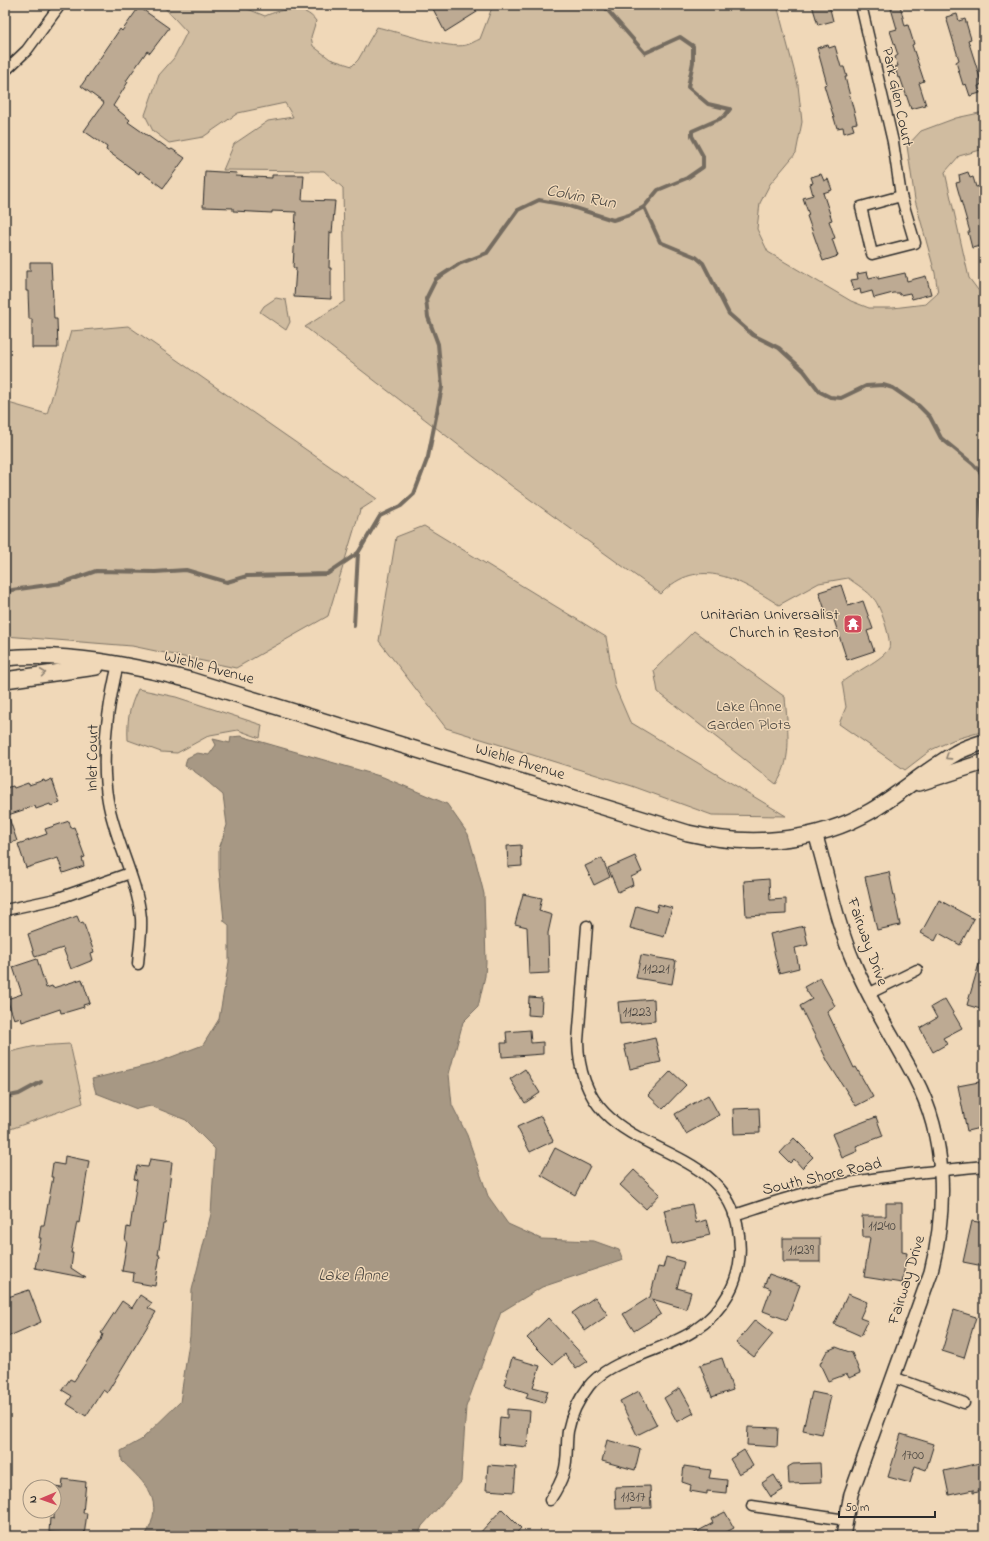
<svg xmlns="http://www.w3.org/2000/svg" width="989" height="1541" viewBox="0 0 989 1541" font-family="'Indie Flower',sans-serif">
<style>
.green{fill:#d0bca0;stroke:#7e7466}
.water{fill:#a79884;stroke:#756c60}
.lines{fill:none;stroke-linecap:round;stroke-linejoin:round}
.stream{stroke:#756c60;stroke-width:4}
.building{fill:#bdaa93;stroke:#2b2b2b}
.minor-casing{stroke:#2b2b2b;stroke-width:13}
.tertiary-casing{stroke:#2b2b2b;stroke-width:16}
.secondary-casing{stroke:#2b2b2b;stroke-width:18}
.minor{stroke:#f0d8b8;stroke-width:10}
.tertiary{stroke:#f0d8b8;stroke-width:13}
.secondary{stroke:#f0d8b8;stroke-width:15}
.oneway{stroke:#8e8272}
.labels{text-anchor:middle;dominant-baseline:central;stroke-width:3;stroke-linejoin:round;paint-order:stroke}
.number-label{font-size:14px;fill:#504b45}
.street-label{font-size:16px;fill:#2b2b2b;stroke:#f0d8b8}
.poi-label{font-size:16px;fill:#2b2b2b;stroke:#f0d8b8;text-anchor:end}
.park-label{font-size:16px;fill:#4c4842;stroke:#f0d8b8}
.water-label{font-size:17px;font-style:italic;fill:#4a4641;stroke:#f0d8b8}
</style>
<rect width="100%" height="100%" fill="#f0d8b8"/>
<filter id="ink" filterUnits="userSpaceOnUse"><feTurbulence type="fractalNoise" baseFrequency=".025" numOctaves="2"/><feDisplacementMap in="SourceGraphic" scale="8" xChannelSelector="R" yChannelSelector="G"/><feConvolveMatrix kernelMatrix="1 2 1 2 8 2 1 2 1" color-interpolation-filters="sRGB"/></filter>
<g filter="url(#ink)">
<g class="green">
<path d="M162,5h76l27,11c16,-7 39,-12 51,5l-5,16 2,9 17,13 22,7 6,-6 19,-33c18,4 73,23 89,18 5,-1 9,-4 14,-6l13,-34h284l21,80 4,37 -6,31 -26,31 -10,19 -3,26 11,23 83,49 18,7h24l33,-4 12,-11 -3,-20 -20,-73 -8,-54 14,-15 35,-13 28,-6v37l-25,7 -14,16 24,106 9,12 6,-1v442l-31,9 -22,10 -26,20 -66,-46 7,-17 -4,-25c11,-9 42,-23 47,-34 3,-7 -9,-43 -15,-49 -6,-8 -18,-15 -26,-21l-29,5 -40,22c-38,-24 -80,-51 -118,-11l-148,-107 -208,-160 40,-26 -2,-113 -19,-17 -101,-1 11,-26 34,-23 25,-4 -8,-14 -47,10 -35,24 -34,6 -16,-12 -8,-16 14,-40 15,-17 13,-26z"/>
<path d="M276,298l10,2 4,22 -4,8 -26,-18 4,-6z"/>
<path d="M128,326l249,173 -17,11 -32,106 -92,52 -104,-22 -127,-10v-234l42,12 24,-83z"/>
<path d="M424,526l182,111 9,50 15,35 156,94 -74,-1 -80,-29 -186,-58 -67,-87 17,-104z"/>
<path d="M694,631l91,66c2,28 9,62 -9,87l-118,-92 -4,-22z"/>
<path d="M138,689l38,8 86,28 -2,13 -22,-8 -28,5 -33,18 -16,-1 -33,-12c-1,-20 1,-32 10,-51z"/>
<path d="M70,1044l13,59 -78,28v-78l31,-7z"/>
</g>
<path class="water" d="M241,736l142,41 64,27 21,30 8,28 8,32 2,68 -1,14 -7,31 -15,15 -14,52 3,31 15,30 21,61 20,28 33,15 53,2 25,9 4,10 -81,27 -41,25 -35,95 -5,75 -39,44 -4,10h-273c21,-35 1,-52 -23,-75l-1,-10 20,-11 39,-38 10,-66 2,-46 19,-76 4,-65 -29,-29 -35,-14 -14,3 -41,-16 -4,-14 61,-15 50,-19 16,-26 10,-57v-37l-5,-4 -5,-52v-20l8,-24 -4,-30c-11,-9 -25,-23 -38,-29l2,-8 10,-5 12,2 7,-10 -3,-6 17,4 1,-6z"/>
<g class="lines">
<g class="stream">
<path d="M644,207l16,35 36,15 7,6 26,51 24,21 26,13 25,23 16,21 10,5 11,1 25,-12 17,-1 10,3 26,18 11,11 11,21 32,26 8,9 2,9 -2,19 3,29"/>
<path d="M984,538c-2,9 -6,18 0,25"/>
<path d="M5,593l7,-3 50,-7 34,-12 59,1 31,-2 41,12 20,-6 80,-2 31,-21"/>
<path d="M354,626l4,-73 22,-37 21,-10 13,-12 14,-37 14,-70 -4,-43 -10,-27 -2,-18 10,-20 23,-15 28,-11 31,-43 21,-10 27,5 47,15 16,-5 15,-8 14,-17 29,-12 16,-11v-11l-11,-20v-5l32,-14 6,-8 -22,-5 -20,-17 5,-25v-16l-13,-9 -35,16 -42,-48"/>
<path d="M5,1097l14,-3 22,-12"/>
</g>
</g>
<g class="building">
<path d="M431,5h42l4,7 -32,20z"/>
<path d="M812,5h17l4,16 -15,4z"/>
<path d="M890,5h10l5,21 3,-1 6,19 -2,1 12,36 -5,2 7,22 -15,4 -11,-32 -2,1 -3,-11 3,-1 -3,-9 3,-2 -8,-24 7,-2z"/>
<path d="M139,7l30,21 -19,25 -3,-2 -21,30 2,1 -15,24 17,14 -2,2 30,21 1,-1 11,8 2,-1 13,9 -22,30 -23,-17 -1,3 -33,-24 1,-3 -23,-16 20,-28 -23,-17 39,-57 2,2z"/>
<path d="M957,14l2,7 6,-2 6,20 -3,1 14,44 -4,2 2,7 -10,3 -4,-12 -3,1 -7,-23 3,-2 -13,-43z"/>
<path d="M828,45l1,3 6,-2 6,21h3l3,10h-2l12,46 -5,1 2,6 -10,3 -1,-6 -6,1 -13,-43 3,-1 -10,-36z"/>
<path d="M205,171l32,2 -1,3 36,2v-3h32l-2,25 33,1 -3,32 -2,-1 -1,36h2v31l-37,-2 2,-29h-3l3,-56 -24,-1v2l-39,-2v-3l-30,-1z"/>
<path d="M968,172l2,6 3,-1 3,10 4,-1 4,12h-2l2,9v38l-12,3 -4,-16h2l-14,-49 4,-1 -1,-7z"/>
<path d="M821,174l3,7 4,-2 4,11 -9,3 9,27 -3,1 6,17 -3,1 6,17 -15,5 -16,-45 2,-1 -6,-17 10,-3 -3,-11 3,-1 -2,-6z"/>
<path d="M30,262h21l3,57h3l1,29h-26v-29h-3l-1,-28h-2v-20h4z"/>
<path d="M867,272l2,6 9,-2v3l27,-6 2,8 19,-5 5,18 -19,5 -2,-6 -10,2 -1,-2h-6l-19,5 -2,-7 -11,3 -1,-5 -6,2 -3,-11 7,-1 -1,-5z"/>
<path d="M841,585l7,21 15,-5 10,28 -6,2 7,20 -27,9 -14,-43 -5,2 -9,-27z"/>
<path d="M52,779l8,24 -9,3 -1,-2 -14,5 -1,-3 -27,9 9,26 -12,3v-56l8,-2 1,2 14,-5 1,2 15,-5 1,2z"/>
<path d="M69,821l2,7 3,-1 11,30 -3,1 2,8 -21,7 -5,-15 -32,10 -8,-24 29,-10 -2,-5z"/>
<path d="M521,845l1,21 -14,1 -1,-21z"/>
<path d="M635,856l7,16 -11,5 2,8 -15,7 -10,-24z"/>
<path d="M602,858l8,19 -16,8 -9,-19z"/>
<path d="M889,872l11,53 -23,5 -12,-53z"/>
<path d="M769,879l1,21 16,-1v15l-40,2 -2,-35z"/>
<path d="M523,894l19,4 -3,13 13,4 -4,18 1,40 -20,1 -2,-47 -12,-3z"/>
<path d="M939,900l35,19 -14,26 -21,-12 -4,8 -14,-8z"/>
<path d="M658,904l14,4 -8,29 -34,-9 6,-22 20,6z"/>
<path d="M77,916l3,7 3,-1 11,30 -3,1 2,7 -22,9 -8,-21 -28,9 -7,-23z"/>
<path d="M804,926l4,19 -13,3 4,20 -20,5 -9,-39z"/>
<path d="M641,955l35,6 -4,23 -36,-6z"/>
<path d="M981,957h3v53l-17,-5z"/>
<path d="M37,959l9,29 6,-2 1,2 29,-9 8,24 -7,2 1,2 -17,5 -6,1 -1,-4 -38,13 -1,-5 -7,2 -7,-20 15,-5 -9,-27z"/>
<path d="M820,978l15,28 -8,5 27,57 2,-1 17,30 -17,9 -28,-44 -28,-56 12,-7 -8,-12z"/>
<path d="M529,997l13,1 -1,18 -13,-1z"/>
<path d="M654,999l1,22 -35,3 -2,-22z"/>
<path d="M945,999l17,29 -19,10 4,6 -14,8 -13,-24 17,-10 -6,-11z"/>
<path d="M530,1030l1,13 12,-1v12l-41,3 -1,-14h6l-1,-11z"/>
<path d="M655,1038l6,24 -31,7 -6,-24z"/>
<path d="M525,1069l15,24 -15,10 -15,-24z"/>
<path d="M671,1071l15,14 -23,24 -15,-14z"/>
<path d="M984,1081v46l-17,4 -9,-45z"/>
<path d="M708,1095l11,20 -33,19 -11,-20z"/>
<path d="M759,1108l1,25 -26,1 -1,-25z"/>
<path d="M541,1116l12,25 -23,11 -13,-25z"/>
<path d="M876,1117l7,19 -27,10 2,5 -16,7 -10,-24z"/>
<path d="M794,1138l19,19 -11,11 -8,-9 -4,4 -10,-10z"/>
<path d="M555,1148l35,18 -15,29 -34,-20z"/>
<path d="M65,1156l24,5 -10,62 -2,-1 -6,31h2l-2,15 15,10 -51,-10 6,-30h-2l2,-13h3l9,-48h-2l2,-14 11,2z"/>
<path d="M150,1159l22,3 -7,62h-2l-5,31h2l-5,31 -22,-4 1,-9 -12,-2 5,-30h-2l2,-14 3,1 7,-48 -3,-1 3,-13 11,1z"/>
<path d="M634,1170l26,24 -14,15 -26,-24z"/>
<path d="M886,1203h16v49l5,1 -5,30 -38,-6 6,-40h-7l-1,-21h24z"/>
<path d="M692,1204l4,19 10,-3 4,15 -38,9 -8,-34z"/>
<path d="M972,1221l12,2 -1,43 -20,-4z"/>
<rect x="783" y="1238" width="37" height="24"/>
<path d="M666,1257l18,5 -7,26 14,4 -5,17 -34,-10 9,15 -27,17 -11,-17 27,-17 8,-30 5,1z"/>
<path d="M769,1274l31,11 -13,35 -24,-9 8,-22 -7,-3z"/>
<path d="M29,1290l12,32 -36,16v-40z"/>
<path d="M848,1294l19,8 -7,16 8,3 -7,15 -27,-12z"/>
<path d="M140,1295l12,8 -4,5 8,4 -49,81 -4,-3 -17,26 -19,-12 5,-8 -10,-6 8,-11 4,2 27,-41 2,-6 -2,-1 21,-32 10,7z"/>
<path d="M595,1297l13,18 -23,16 -13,-18z"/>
<path d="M954,1310l22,7 -12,41 -22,-7z"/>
<path d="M548,1318l40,43 -12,8 -11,-15 -12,10 -26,-26z"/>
<path d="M755,1320l18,14 -19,23 -18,-14z"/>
<path d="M836,1347l16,6 8,20 -11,5 -2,-4 -19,7 -8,-17 7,-13z"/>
<path d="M512,1358l28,8 -7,21 15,4 -4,12 -18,-5 2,-5 -24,-8z"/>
<path d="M722,1358l11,32 -21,7 -12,-32z"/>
<path d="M680,1388l14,25 -17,9 -13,-24z"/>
<path d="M639,1391l18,34 -20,10 -17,-34z"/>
<path d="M812,1392l19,4 -9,38 -19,-4z"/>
<path d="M507,1409l23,2 -3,36 -29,-3 2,-27 7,1z"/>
<path d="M748,1427l30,1 -1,19 -30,-2z"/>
<path d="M901,1434l33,10 -8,26 -11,-4 -5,17 -22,-6z"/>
<path d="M607,1440l33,9 -5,21 -33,-9z"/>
<path d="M744,1450l9,16 -14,8 -9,-15z"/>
<path d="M984,1462v29l-11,2v-3l-24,5 -5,-24z"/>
<path d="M820,1463l1,20 -32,1 -1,-17 5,-3z"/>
<path d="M488,1465l28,2 -2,25 -28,-2z"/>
<path d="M684,1466l27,4 -2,8 18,2 -1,13 -19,-2v3l-17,-3 1,-6 -9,-3z"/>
<path d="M774,1475l9,15 -12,7 -9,-14z"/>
<path d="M63,1479l23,3 -3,31h4l-3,23h-24v-3l-11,-1 1,-14 4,1v-32l8,1z"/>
<path d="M650,1486l1,22 -35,1 -1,-22z"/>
<path d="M502,1509l19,19 -7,8h-37z"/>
<path d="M725,1512l9,16 -15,8h-30l24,-13 -2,-4z"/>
</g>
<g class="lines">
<g class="minor-casing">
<g id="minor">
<path d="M861,5l32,137 8,54"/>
<path d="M5,71l22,-21 33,-45"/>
<path d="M901,196l14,47 -43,11 -11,-47z"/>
<path d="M118,664c-10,42 -18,94 -10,137 7,40 29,77 33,117 1,15 -2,31 -3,46"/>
<path d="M5,910l51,-11 74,-26"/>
<path d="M868,994l49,-24"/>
<path d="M734,1215c35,-11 69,-23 105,-30 48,-10 97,-14 145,-19"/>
<path d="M893,1377l71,26"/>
<path d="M550,1500c6,-9 11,-18 14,-28 4,-13 2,-27 4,-41 3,-16 11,-32 21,-45 11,-14 28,-22 44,-28 40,-16 74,-25 96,-65 12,-21 13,-47 8,-70 -23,-93 -157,-59 -159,-182l9,-115"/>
<path d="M752,1506l94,14"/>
</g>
</g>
<g class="tertiary-casing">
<path id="tertiary" d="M815,833c13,43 21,89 39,130 17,41 41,77 61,115 32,61 32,130 16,194l-80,222 -8,42"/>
</g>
<g class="secondary-casing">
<g id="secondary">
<path d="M5,658c62,-6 125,7 185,22l498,153c60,14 128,10 183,-22 29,-17 55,-41 85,-58 8,-5 19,-8 28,-11"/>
<path d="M5,680l91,-13"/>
<path d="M919,783l65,-21"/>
</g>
</g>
<use href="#minor" class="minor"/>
<use href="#tertiary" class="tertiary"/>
<use href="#secondary" class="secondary"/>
</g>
<defs><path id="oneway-chevron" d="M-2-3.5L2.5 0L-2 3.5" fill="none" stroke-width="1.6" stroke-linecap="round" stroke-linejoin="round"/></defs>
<g class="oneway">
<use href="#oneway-chevron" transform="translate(43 673) rotate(-8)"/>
<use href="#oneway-chevron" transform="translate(948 757) rotate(147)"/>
</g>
</g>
<defs>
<g id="temple-square" transform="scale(1)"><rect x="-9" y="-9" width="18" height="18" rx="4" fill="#d1495b" stroke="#f0d8b8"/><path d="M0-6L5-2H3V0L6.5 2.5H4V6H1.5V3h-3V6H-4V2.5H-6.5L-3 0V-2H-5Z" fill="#fff"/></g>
</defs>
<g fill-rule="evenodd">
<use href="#temple-square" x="853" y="624"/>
</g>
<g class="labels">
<g class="number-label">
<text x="656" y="969">11221</text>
<text x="637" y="1012">11223</text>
<text x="882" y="1226">11240</text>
<text x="801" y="1250">11239</text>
<text x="913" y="1455">1700</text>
<text x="633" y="1497">11317</text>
</g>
<g class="street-label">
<text transform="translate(897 97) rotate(78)">Park Glen Court</text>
<text transform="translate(209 668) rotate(15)">Wiehle Avenue</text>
<text transform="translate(93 758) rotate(-89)">Inlet Court</text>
<text transform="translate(520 762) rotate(17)">Wiehle Avenue</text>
<text transform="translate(867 942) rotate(70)">Fairway Drive</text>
<text transform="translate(822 1177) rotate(-13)">South Shore Road</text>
<text transform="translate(907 1280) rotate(-73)">Fairway Drive</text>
</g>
<g class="poi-label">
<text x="839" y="615">Unitarian Universalist<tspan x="839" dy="18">Church in Reston</tspan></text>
</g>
<g class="park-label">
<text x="749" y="707">Lake Anne<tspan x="749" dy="18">Garden Plots</tspan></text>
</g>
<g class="water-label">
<text transform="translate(581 197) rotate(11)">Colvin Run</text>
<text x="353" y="1275">Lake Anne</text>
</g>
</g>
<rect width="989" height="1541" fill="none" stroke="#f0d8b8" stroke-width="20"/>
<rect x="10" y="10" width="969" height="1521" fill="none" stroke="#2b2b2b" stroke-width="1.5" filter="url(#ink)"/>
<g transform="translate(42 1499) rotate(268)"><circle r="19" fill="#f0d8b8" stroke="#a19380"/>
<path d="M0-3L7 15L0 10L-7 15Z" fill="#d1495b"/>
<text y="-6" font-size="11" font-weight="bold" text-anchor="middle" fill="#2b2b2b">N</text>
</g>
<path d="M839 1511v6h96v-6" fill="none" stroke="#2b2b2b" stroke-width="2"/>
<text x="845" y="1511" font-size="12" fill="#2b2b2b" stroke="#f0d8b8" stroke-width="3" paint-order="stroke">50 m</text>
</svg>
